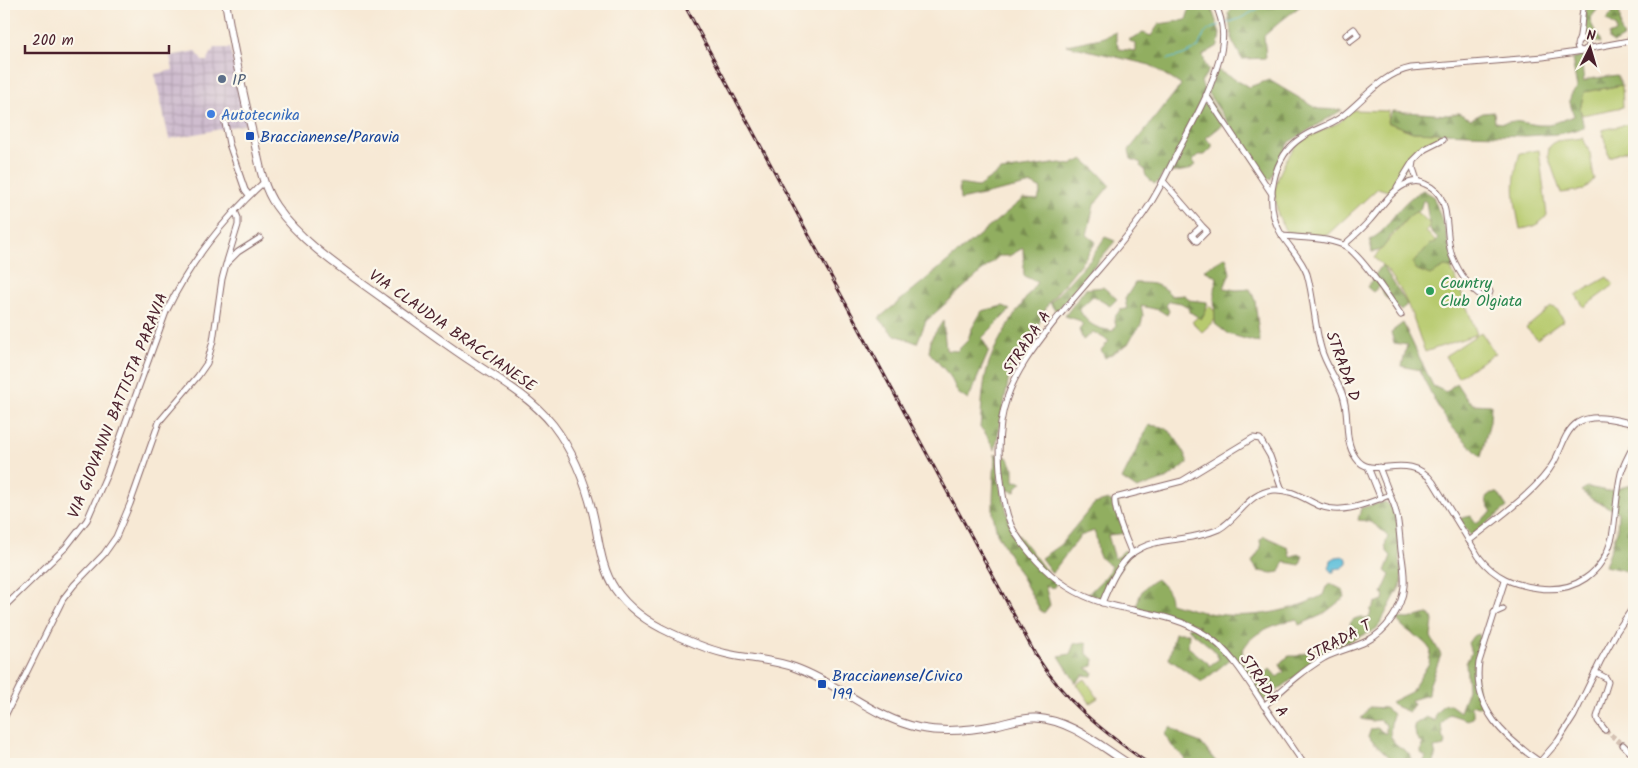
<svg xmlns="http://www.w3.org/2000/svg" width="1638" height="768" font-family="Kalam,sans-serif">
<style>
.industrial{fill:url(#industrial-grid)}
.grass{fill:#b7ca6e;stroke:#80744c}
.forest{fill:url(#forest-firs);stroke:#6e6646}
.water{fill:#5bbed9;stroke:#526e82}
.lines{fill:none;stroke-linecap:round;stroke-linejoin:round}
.stream{stroke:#5bbed9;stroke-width:1}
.minor-tunnel{stroke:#d4c1b3;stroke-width:5;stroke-dasharray:5 2.5;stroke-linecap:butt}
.minor-casing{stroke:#876666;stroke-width:7}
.major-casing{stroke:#876666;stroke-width:9}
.minor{stroke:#fff;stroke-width:5}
.major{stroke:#fff;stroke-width:7}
.rail-casing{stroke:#4a1f2b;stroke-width:3}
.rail{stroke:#fbf7ec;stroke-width:1;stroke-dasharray:4;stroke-linecap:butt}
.service-dot{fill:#5c6f8a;stroke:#fbf7ec;stroke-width:2}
.shop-dot{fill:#3f7fe0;stroke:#fbf7ec;stroke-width:2}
.transit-dot{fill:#1a4fb4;stroke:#fbf7ec;stroke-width:2}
.leisure-dot{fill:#2e9e5b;stroke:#fbf7ec;stroke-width:2}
.labels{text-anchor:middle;stroke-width:4.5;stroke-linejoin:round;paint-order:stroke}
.service-label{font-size:16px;fill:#4e5e75;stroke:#fbf7ec;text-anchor:start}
.shop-label{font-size:16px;fill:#366cbe;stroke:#fbf7ec;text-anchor:start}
.transit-label{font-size:16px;fill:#164399;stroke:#fbf7ec;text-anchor:start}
.leisure-label{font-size:16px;fill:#27864d;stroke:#fbf7ec;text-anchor:start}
.street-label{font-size:16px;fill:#4a1f2b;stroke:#fbf7ec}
</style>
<defs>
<pattern id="industrial-grid" width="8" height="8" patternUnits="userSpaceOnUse" patternTransform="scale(1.25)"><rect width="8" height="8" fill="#cfbdcf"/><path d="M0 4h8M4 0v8" fill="none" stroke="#b3a2b2"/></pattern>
<pattern id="forest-firs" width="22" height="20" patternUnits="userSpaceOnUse" patternTransform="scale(1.25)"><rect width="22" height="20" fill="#91ae61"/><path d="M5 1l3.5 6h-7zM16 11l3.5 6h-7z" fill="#788d50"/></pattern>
</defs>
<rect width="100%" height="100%" fill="#fbf7ec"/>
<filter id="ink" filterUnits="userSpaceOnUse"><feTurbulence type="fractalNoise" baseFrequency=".02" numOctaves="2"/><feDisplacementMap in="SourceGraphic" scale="10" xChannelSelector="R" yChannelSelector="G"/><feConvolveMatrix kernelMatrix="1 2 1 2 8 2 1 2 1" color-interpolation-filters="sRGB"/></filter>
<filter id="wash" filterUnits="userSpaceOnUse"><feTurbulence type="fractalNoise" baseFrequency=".0096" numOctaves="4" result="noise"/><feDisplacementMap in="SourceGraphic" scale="20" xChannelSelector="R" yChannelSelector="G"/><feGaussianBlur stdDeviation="1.12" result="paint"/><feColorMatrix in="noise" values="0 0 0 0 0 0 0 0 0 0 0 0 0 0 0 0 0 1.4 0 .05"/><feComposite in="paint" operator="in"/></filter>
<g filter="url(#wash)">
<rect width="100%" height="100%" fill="#f7e9d5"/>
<path class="industrial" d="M214 48H230L247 124 169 139 155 74 173 70 170 56 196 51 202 61H207Z"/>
<g class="grass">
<path d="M1622 85 1623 107 1582 115 1580 109 1584 92Z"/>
<path d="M1351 110 1389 111 1387 122 1413 132 1440 133 1442 136 1423 144 1411 157 1391 192 1378 188 1327 235 1286 232 1278 215 1274 192 1279 175 1286 160 1298 142 1340 122Z"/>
<path d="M1633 123 1634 148 1609 157 1602 130Z"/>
<path d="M1583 138 1590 153 1594 179 1584 190 1561 193 1548 156 1549 147 1556 141Z"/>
<path d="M1539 150 1547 215C1541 224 1531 228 1520 229 1514 199 1511 183 1520 153Z"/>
<path d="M1414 210 1431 224 1426 232C1447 246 1467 309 1477 334L1425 352C1413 319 1403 280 1374 258Z"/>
<path d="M1607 277 1614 285 1584 307 1576 295Z"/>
<path d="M1210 306 1219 316 1202 332 1192 322Z"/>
<path d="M1551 307 1556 308 1564 320 1537 339 1526 328Z"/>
<path d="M1481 332 1495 353 1458 377 1445 356Z"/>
<path d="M1085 679 1098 698 1090 703 1077 684Z"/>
</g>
<g class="forest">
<path d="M1191 4H1210L1220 33 1218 46 1203 55 1205 64 1209 70 1201 82 1206 95 1225 123 1206 138 1212 144V148L1205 155H1199L1193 161 1196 165 1188 170 1163 174 1158 182 1154 184 1146 176 1144 169 1140 166 1141 163 1131 159 1129 150 1181 85 1150 65 1066 45 1101 38 1116 32V40L1119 49 1136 51V44L1128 40 1143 33 1151 36 1159 24 1186 20Z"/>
<path d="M1236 4H1303L1281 21 1264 36 1266 58 1242 59 1232 40 1228 13Z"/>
<path d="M1587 4H1598L1600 6 1590 19C1592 29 1599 34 1601 43L1587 38 1585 17Z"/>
<path d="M1605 4H1619L1621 31 1624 37 1614 43 1609 40V35L1616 32V27L1607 20 1613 12 1604 5Z"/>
<path d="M1582 55 1586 59 1582 65 1584 82 1589 79 1617 75 1622 85 1584 92 1580 109 1584 128 1558 134 1525 136 1413 132 1387 122 1392 111 1448 115 1458 113 1471 119 1483 113 1494 112 1495 122 1503 123 1514 121 1538 125H1549L1574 116C1570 103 1566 98 1577 88L1572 59Z"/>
<path d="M1217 70 1249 87 1269 80 1318 109 1342 110 1289 142 1276 165 1271 179H1266L1207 92Z"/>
<path d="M1083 159 1097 171 1110 185 1094 205 1087 235 1096 242 1085 258 1048 304 1026 350 1010 372 995 450 984 431 980 428C982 408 982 386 988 366 996 339 1021 306 1037 282L1024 276 1023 248 1009 256H999L926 321 917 343 893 334 879 318 1023 199 1038 200 1041 189 1032 184 960 200 959 184 978 187 1001 171 1060 163 1071 165Z"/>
<path d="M1423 190 1433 196 1445 229 1455 269 1445 267 1430 275 1415 269 1413 263 1430 244 1436 242 1438 238 1430 230 1426 202 1423 200 1420 210C1409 214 1406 220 1398 228 1396 230 1393 232 1392 234 1386 242 1384 252 1372 252L1370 240C1374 237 1380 234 1383 230 1395 215 1405 199 1423 190Z"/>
<path d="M1105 237 1115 241 1056 312 1050 303 1091 258Z"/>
<path d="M1226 257 1230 273 1224 288 1236 290 1250 289 1255 300 1260 343 1228 334 1215 324 1214 292 1217 277 1204 270Z"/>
<path d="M1382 265 1407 304 1401 311 1384 296 1381 285 1373 292 1367 287Z"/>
<path d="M1135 283C1152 283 1160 283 1172 296L1185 295 1189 300 1207 302C1208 307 1204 315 1201 319L1190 312 1188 307 1181 303 1170 301 1166 305 1169 311 1167 315 1159 310 1141 306 1143 315 1141 326 1134 333 1128 344 1105 358 1101 350 1109 341 1093 332 1083 340 1079 330 1083 325 1078 320 1065 316 1085 289 1103 287 1117 299 1110 306 1093 296 1079 309C1088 325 1095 328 1113 331L1116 325 1114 318 1120 310 1127 309 1125 299Z"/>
<path d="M1003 306 1010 310 982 338 989 351 968 400 958 393 950 376 929 352 931 339 943 321 946 350 957 351 968 340 971 330 982 311Z"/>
<path d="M1403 323 1433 386 1446 392 1456 383 1466 398 1473 404 1491 405 1490 421 1481 457 1450 425 1436 403 1419 370 1402 366 1407 345 1394 343 1391 332Z"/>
<path d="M1149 425C1154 426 1161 426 1165 428 1175 434 1185 453 1188 463L1168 478 1137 489 1122 479Z"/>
<path d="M995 454 1007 457 1014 468V481L1022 482 1017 487 1015 492 1008 490 1003 474 998 476 1010 524 1056 584 1053 588 1045 585 1050 605 1044 613 1040 610 997 533 993 514V498Z"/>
<path d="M1631 485 1632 507 1634 506V562L1626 571 1605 566 1617 531 1618 512 1590 498 1581 491 1587 487 1608 491Z"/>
<path d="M1491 493H1498L1507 507 1471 536 1458 519 1471 516 1476 523 1492 512 1487 504 1486 497Z"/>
<path d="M1108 500 1118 504 1128 533 1108 535 1115 559 1125 550 1129 554 1102 599 1088 594 1107 575 1111 566C1091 554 1101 548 1094 531L1080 536 1052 573 1041 558 1060 545 1094 504Z"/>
<path d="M1385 502 1392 507 1397 521 1402 583 1377 629 1330 650 1264 701 1233 657 1202 682 1169 659 1175 633H1189L1188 647 1208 663 1209 666 1219 659 1213 649 1187 628 1200 626 1153 612 1136 609C1140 593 1141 588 1157 579 1165 587 1170 591 1170 603 1181 606 1192 610 1203 612 1242 620 1288 614 1323 595L1326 587 1331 584 1343 590 1345 597 1322 615 1299 625 1297 619C1276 624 1251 631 1242 652L1255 676 1260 678 1270 669 1277 677 1284 672 1280 665 1282 661 1289 656H1297L1320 648 1351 628 1350 623 1354 619 1360 617 1367 619 1370 616 1371 609 1374 607 1375 603 1383 600 1384 594 1382 593 1390 575 1385 571 1391 556C1384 549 1384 545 1388 537 1377 526 1374 521 1358 520L1361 508Z"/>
<path d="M1264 536 1288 547 1290 557 1298 554 1303 555 1300 565 1284 562 1280 572 1272 573 1258 571 1252 562 1261 548 1260 540Z"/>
<path d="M1427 614 1432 617 1433 621 1431 637 1441 655 1429 686 1428 695 1411 700 1413 705 1409 712 1395 706 1391 702 1411 692 1429 663 1431 651C1423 636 1404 633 1396 618L1409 619Z"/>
<path d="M1479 634 1481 640C1476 653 1475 678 1477 692 1477 697 1481 702 1482 707L1474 705 1470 707 1473 711V718L1467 720 1449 714 1441 725 1443 731 1442 737 1446 742 1445 746 1434 748 1436 757 1433 764H1397L1368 737 1371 729 1377 728 1386 734V725L1380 720 1371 721 1361 719 1369 707 1385 708 1393 714C1387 741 1390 740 1411 755V760L1416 764 1423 763 1426 757 1421 753 1422 744 1416 737 1414 725 1426 717 1435 721V715L1443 705 1449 704 1460 712 1468 689 1466 663 1471 653 1468 643 1473 636Z"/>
<path d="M1085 642 1087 644V654L1094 659 1093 666 1086 668 1093 672 1092 676 1083 675 1076 683 1059 656 1070 654 1074 644Z"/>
<path d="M1170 727 1185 737 1201 743 1217 763 1220 764H1184L1185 758 1172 746 1165 734Z"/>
</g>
<path class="water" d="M1343 556 1347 559V564L1342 568 1334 569V572H1331L1329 567 1330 566 1331 560 1336 557Z"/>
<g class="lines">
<g class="stream">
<path d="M1224 24 1239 19 1267 4"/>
<path d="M1168 59 1183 55 1198 48C1203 34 1205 30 1220 25"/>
</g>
</g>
</g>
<g filter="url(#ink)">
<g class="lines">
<path class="minor-tunnel" d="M1605 730 1623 745"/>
<g class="minor-casing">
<g id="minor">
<path d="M1215 4C1231 34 1219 64 1207 94 1198 114 1188 132 1178 151 1166 175 1155 199 1139 220 1112 257 1079 290 1050 327 1033 349 1016 371 1007 398 999 421 998 447 1000 471 1002 489 1004 508 1011 525 1017 538 1027 550 1037 561 1055 581 1077 595 1103 603 1138 613 1175 614 1206 635 1232 652 1248 681 1265 707 1278 726 1291 745 1304 764"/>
<path d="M1346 35 1354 29 1358 35 1350 41"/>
<circle cx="1583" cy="45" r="6"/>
<path d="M1579 40C1582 28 1581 16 1584 4"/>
<path d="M1586 49 1634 40"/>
<path d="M1583 51 1543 57 1411 68C1381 74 1364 100 1341 117 1329 126 1313 129 1301 138 1273 156 1264 201 1279 230 1287 246 1301 257 1307 274 1314 298 1314 324 1321 348 1325 364 1336 378 1342 393 1351 414 1342 439 1356 458 1372 482 1408 449 1433 482L1479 557C1494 577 1514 585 1538 588 1575 593 1603 574 1612 537 1616 516 1616 494 1621 473 1624 463 1629 454 1634 445"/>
<path d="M1206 95 1272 194"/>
<path d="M225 123 229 144 245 190 249 195"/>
<path d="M1414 162 1413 168 1417 180"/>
<path d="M1163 181 1202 226 1192 235 1197 241 1207 231 1202 226"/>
<path d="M1397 187 1413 161 1425 149 1443 140"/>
<path d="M1282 236C1302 238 1324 237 1343 245 1357 250 1391 300 1401 315"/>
<path d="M1344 245C1353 237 1362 229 1369 221 1380 209 1390 192 1404 185 1411 181 1418 180 1425 184 1454 195 1443 232 1452 256 1459 273 1468 287 1484 298L1488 297 1490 292 1488 287H1480L1473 290"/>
<path d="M227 261 238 225V218L235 211"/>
<path d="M1368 467 1381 499"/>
<path d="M1379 467 1390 495"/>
<path d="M1469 541C1495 520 1538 491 1554 462 1561 450 1565 431 1577 423 1594 413 1617 420 1634 424"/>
<path d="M1132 554C1127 541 1113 510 1115 498L1182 481 1253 438 1260 439 1270 456 1282 490"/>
<path d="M1505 580 1479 662C1472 709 1505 738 1540 762"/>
<path d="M1102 603C1110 583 1121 557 1141 548 1152 542 1166 541 1178 539 1192 537 1206 535 1219 529 1239 518 1248 492 1274 490 1292 489 1304 499 1320 506 1344 515 1367 503 1390 495 1399 514 1399 531 1401 551 1403 563 1405 574 1404 586 1402 608 1387 631 1367 641 1353 648 1338 651 1324 658 1302 671 1283 689 1264 706"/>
<path d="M4 607 66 547 87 520 107 474 166 312C189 264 224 218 264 182"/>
<path d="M1494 613 1503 609"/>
<path d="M1595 672 1606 678 1608 682 1597 717 1598 721 1605 730"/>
<path d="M4 718 63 599 74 585 104 554 116 537 130 504 159 422 198 376 207 363 213 341 222 279 226 264 238 252 260 238"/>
<path d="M1623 745 1634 756"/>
<path d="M1538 764 1558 741 1574 716 1601 660 1617 631 1634 606"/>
</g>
</g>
<g class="major-casing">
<path id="major" d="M226 4C233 49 243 94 254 139 259 162 262 186 276 206 302 244 348 273 385 300 412 319 438 339 465 357 496 378 529 395 553 425 573 451 585 481 593 514 599 539 600 566 615 589 628 608 649 623 671 633 690 642 711 651 732 655 753 659 776 660 796 668 840 684 873 718 920 728 946 733 972 730 997 725 1010 722 1023 717 1036 718 1071 720 1100 746 1129 764"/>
</g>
<use href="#minor" class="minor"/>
<use href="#major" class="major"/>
<g class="rail-casing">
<path id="rail" d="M684 4 1035 654C1066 703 1102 731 1149 764"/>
</g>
<use href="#rail" class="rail"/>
</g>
</g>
<circle class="service-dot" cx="222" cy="79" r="5"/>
<circle class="shop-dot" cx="211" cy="114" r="5"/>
<g class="transit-dot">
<rect x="245" y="131" width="10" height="10" rx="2.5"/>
<rect x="817" y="679" width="10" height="10" rx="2.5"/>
</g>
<circle class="leisure-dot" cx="1430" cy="291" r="5"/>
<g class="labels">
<g class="service-label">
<text x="232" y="85">IP</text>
</g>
<g class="shop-label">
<text x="221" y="120">Autotecnika</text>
</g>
<g class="transit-label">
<text x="260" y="142">Braccianense/Paravia</text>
<text x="832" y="681">Braccianense/Civico<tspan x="832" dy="18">199</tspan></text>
</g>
<g class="leisure-label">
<text x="1440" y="288">Country<tspan x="1440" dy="18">Club Olgiata</tspan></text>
</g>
<g class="street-label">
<text transform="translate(453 330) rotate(35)" y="6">VIA CLAUDIA BRACCIANESE</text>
<text transform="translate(1026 342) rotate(-56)" y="6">STRADA A</text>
<text transform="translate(1344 366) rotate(70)" y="6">STRADA D</text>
<text transform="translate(117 405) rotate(-68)" y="6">VIA GIOVANNI BATTISTA PARAVIA</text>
<text transform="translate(1338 640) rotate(-28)" y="6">STRADA T</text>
<text transform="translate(1265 685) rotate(56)" y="6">STRADA A</text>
</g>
</g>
<rect width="1638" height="768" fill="none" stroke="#fbf7ec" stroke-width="20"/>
<g transform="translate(1590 48) rotate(5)" stroke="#fbf7ec" stroke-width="4" paint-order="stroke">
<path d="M0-4L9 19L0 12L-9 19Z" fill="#4a1f2b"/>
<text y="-8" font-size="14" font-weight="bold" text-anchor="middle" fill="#4a1f2b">N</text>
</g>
<path d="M25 45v8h144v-8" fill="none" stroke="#4a1f2b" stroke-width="2.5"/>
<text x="32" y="45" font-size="15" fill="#4a1f2b" stroke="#fbf7ec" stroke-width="4" paint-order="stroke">200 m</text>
</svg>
